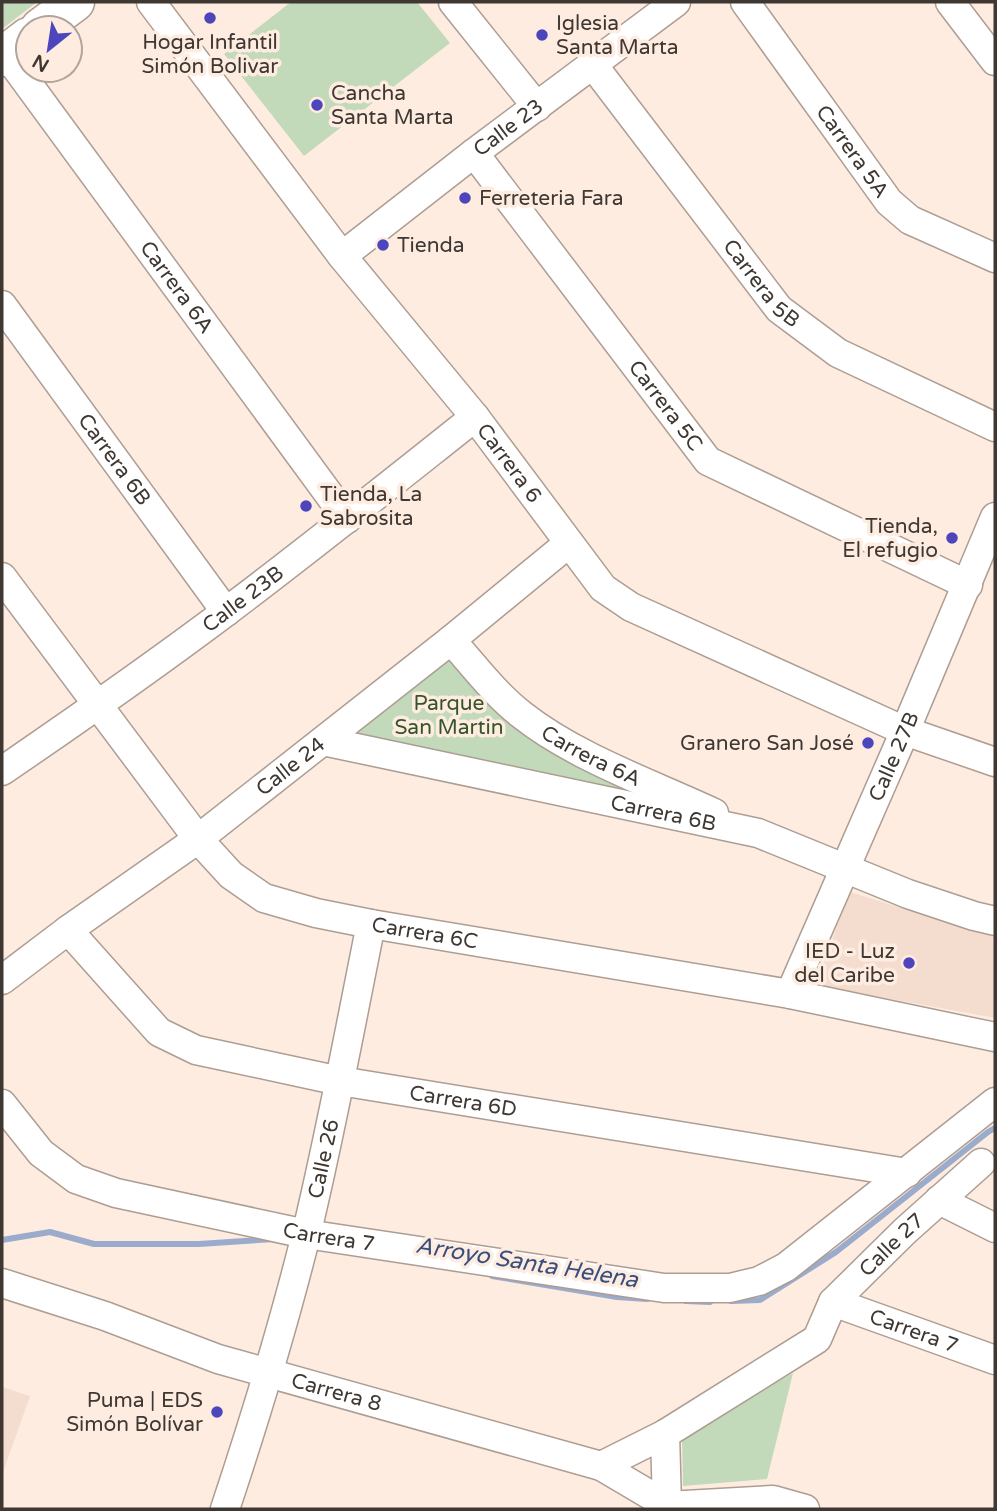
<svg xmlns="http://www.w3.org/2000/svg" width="997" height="1511" font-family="'Varela Round',sans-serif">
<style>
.built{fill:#f4dcce}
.green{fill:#c2d9ba}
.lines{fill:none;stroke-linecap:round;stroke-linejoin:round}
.stream{stroke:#9babcc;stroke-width:6}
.minor-casing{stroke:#ad9d92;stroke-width:31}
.highway-casing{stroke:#ad9d92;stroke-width:41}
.minor{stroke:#fff;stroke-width:28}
.highway{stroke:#fff;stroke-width:38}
.poi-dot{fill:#4c45bb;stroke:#feece1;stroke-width:2.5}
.labels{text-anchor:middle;stroke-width:7;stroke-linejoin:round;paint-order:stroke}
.poi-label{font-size:21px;fill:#3e3732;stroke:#feece1;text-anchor:start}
.street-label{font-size:21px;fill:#3e3732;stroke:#feece1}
.park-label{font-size:21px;fill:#355528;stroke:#feece1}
.water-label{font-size:23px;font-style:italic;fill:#384f7c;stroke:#feece1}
</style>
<rect width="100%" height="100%" fill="#feece1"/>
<g class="built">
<path d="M850 892 995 937V1018L815 985Z"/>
<path d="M2 1387 30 1396 2 1475Z"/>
</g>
<g class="green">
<path d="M2 2H37L2 29Z"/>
<path d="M291 2H417L450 43 304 156 224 54Z"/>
<path d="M451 654 672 801 345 739Z"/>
<path d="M793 1373 767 1479 683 1486 682 1436Z"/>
</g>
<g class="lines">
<g class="stream">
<path d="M2 1240 50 1232 94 1244H199L274 1239"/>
<path d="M492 1276 617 1297 647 1299"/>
<path d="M686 1301 710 1302"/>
<path d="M731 1301 760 1300 836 1252 988 1132 995 1128"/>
</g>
<g class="minor-casing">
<g id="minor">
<path id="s1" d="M151 2 342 256 475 417 603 588 631 607 905 731 995 762"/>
<path d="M453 2 537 107"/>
<path id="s2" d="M745 2 889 202 910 220 995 258"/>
<path d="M950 2 995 61"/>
<path id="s3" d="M6 54 347 519"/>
<path id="s4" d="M593 65 779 309 838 353 995 427"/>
<path id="s5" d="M474 153 708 461 968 585"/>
<path id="s6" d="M342 256 474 153 676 2"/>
<path id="s7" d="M2 305 226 612"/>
<path id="s8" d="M2 577 198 839 231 875 264 898 316 913 371 924 790 994 995 1037"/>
<path id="s9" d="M451 640C474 666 495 694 522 715 575 757 652 784 714 813"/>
<path id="s10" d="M323 741 758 833 908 894 974 916 995 921"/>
<path id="s11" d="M2 771C78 719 154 666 227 611 311 548 393 482 475 417"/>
<path id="s12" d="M68 930 159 1032 196 1050 340 1081 907 1173"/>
<path id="s13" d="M2 980 68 930 198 839 451 640 569 543"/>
<path id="s14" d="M790 994 905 731 995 517"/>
<path id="s15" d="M2 1104 41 1153 76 1179 116 1193 306 1234 664 1288H730L759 1281 786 1267 995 1102"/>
<path d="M939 1200 995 1228"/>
<path id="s16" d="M2 1283 105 1316 218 1359 601 1466 674 1509"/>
<path id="s17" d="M833 1302 995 1360"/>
<path d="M665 1434 667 1506"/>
<path id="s18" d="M601 1466 665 1434 817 1339 833 1302 905 1231 981 1163"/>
<path d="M667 1506 773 1500 805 1509"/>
<path id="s19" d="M225 1509C255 1419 283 1327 306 1235 331 1132 350 1028 371 924"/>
</g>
</g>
<g class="highway-casing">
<g id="highway">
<path d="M40 28 75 2"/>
<path d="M2 57 28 37"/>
</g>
</g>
<use href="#minor" class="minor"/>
<use href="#highway" class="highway"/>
</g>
<g class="poi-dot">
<circle cx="210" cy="18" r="7"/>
<circle cx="542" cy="35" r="7"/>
<circle cx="317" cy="105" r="7"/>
<circle cx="465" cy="198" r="7"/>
<circle cx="383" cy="245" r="7"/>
<circle cx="306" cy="506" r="7"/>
<circle cx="952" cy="538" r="7"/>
<circle cx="868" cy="743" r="7"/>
<circle cx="909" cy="963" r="7"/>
<circle cx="217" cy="1412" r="7"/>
</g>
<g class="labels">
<g class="poi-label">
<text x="556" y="30">Iglesia<tspan x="556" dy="24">Santa Marta</tspan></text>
<text x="210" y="49" text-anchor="middle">Hogar Infantil<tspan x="210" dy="24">Simón Bolivar</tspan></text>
<text x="331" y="100">Cancha<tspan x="331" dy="24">Santa Marta</tspan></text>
<text x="479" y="205">Ferreteria Fara</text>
<text x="397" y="252">Tienda</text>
<text x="320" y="501">Tienda, La<tspan x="320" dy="24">Sabrosita</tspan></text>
<text x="938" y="533" text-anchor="end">Tienda,<tspan x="938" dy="24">El refugio</tspan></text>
<text x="854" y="750" text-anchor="end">Granero San José</text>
<text x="895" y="958" text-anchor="end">IED - Luz<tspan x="895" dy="24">del Caribe</tspan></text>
<text x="203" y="1407" text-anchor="end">Puma | EDS<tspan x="203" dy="24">Simón Bolívar</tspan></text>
</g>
<g class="street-label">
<text dy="7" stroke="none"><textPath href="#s6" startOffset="210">Calle 23</textPath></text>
<text dy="7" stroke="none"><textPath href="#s2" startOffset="184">Carrera 5A</textPath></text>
<text dy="7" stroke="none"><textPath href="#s4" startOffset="276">Carrera 5B</textPath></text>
<text dy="7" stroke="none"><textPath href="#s3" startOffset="289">Carrera 6A</textPath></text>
<text dy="7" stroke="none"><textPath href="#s5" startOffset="317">Carrera 5C</textPath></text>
<text dy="7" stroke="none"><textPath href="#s7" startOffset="191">Carrera 6B</textPath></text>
<text dy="7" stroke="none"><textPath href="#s1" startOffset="584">Carrera 6</textPath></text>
<text dy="7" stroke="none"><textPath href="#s11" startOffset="296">Calle 23B</textPath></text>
<text dy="7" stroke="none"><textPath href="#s9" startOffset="184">Carrera 6A</textPath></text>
<text dy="7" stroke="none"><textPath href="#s14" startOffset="259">Calle 27B</textPath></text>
<text dy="7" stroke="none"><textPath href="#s13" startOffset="359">Calle 24</textPath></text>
<text dy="7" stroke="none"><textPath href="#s10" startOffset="348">Carrera 6B</textPath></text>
<text dy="7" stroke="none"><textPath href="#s8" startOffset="581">Carrera 6C</textPath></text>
<text dy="7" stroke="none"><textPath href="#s12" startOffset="450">Carrera 6D</textPath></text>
<text dy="7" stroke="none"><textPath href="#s19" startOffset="364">Calle 26</textPath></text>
<text dy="7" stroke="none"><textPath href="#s15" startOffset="366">Carrera 7</textPath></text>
<text dy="7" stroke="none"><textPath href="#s18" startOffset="373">Calle 27</textPath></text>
<text dy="7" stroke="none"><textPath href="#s17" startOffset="86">Carrera 7</textPath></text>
<text dy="7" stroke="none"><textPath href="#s16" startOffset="352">Carrera 8</textPath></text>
</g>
<g class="park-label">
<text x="449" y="710">Parque<tspan x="449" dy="24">San Martin</tspan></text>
</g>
<g class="water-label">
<text transform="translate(527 1262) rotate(9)" y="8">Arroyo Santa Helena</text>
</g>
</g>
<rect width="997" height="1511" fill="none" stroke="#3e3732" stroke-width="7"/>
<g transform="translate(49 49) rotate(210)"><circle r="33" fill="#feece1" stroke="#b1a49b" stroke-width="2"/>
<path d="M0-5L12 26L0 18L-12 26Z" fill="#4c45bb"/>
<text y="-10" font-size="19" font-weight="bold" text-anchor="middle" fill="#3e3732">N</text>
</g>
</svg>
